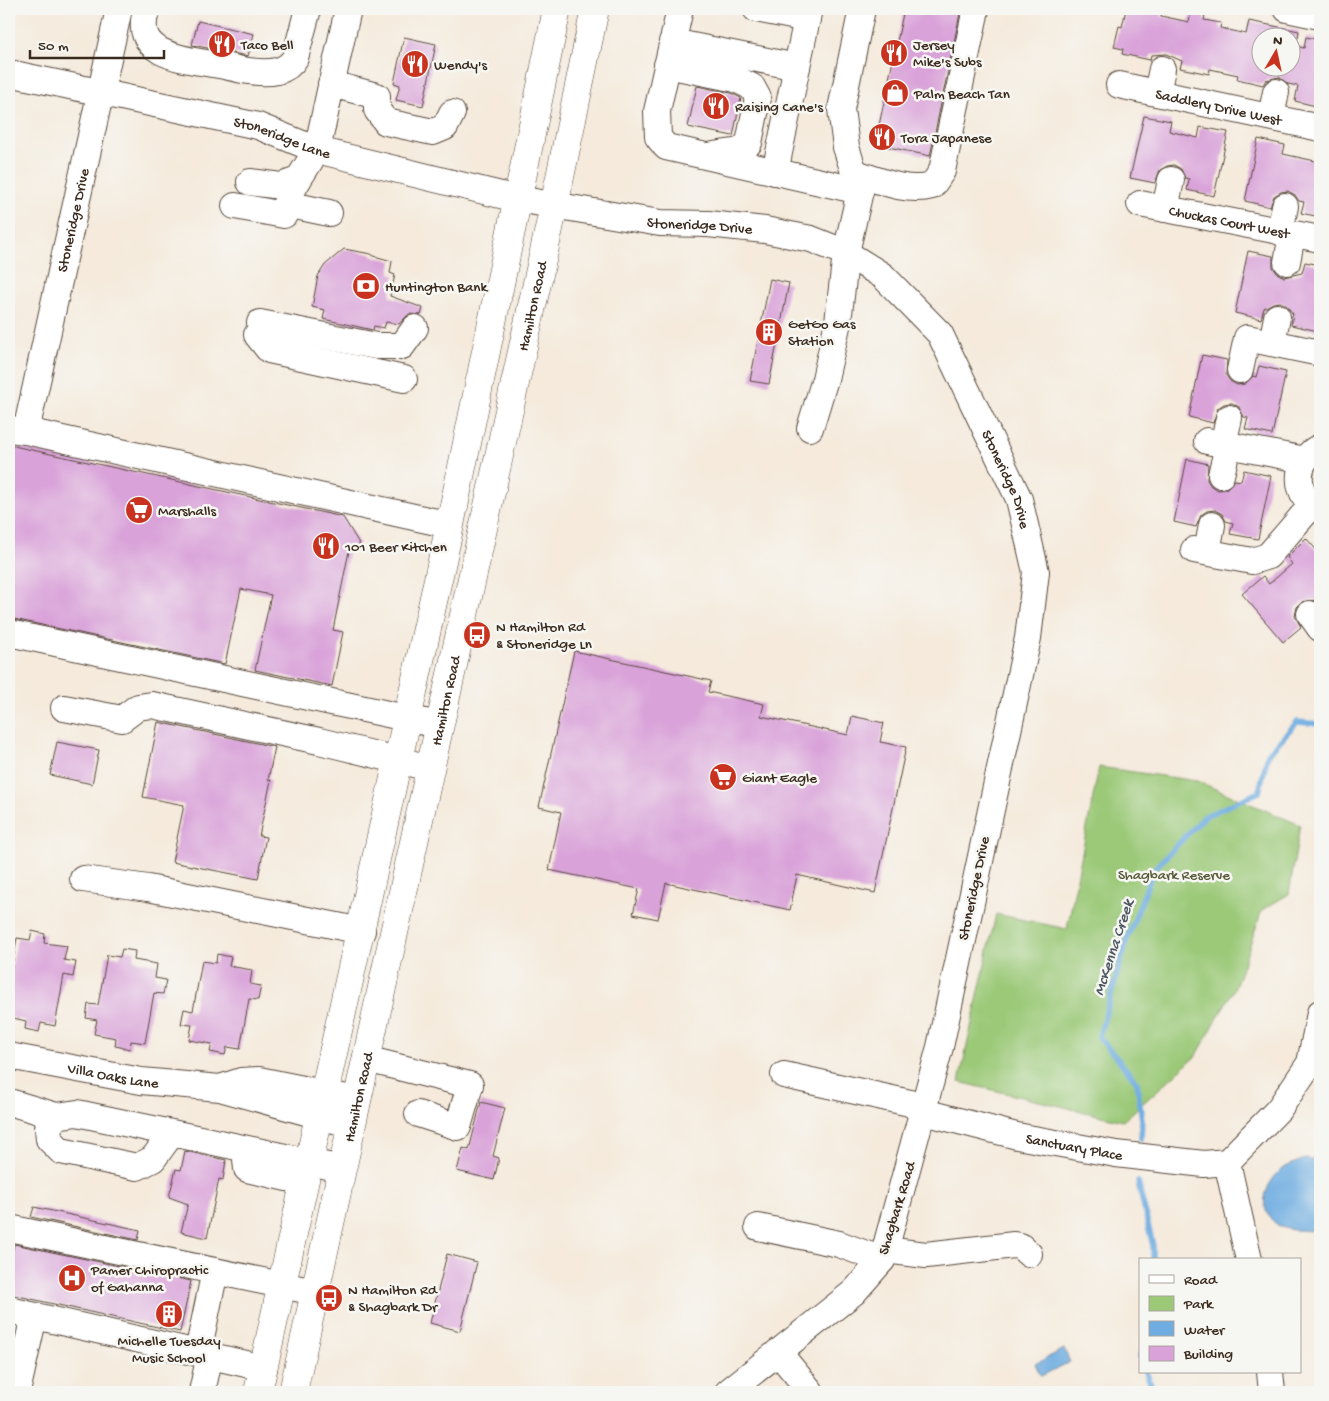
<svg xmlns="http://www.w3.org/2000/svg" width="1329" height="1401" font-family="'Gochi Hand',sans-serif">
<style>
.green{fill:#9bc978;stroke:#6b7a4b}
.water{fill:#6fade1;stroke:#556c80}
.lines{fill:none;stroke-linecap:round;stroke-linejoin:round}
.stream{stroke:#6fade1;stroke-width:5.5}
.building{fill:#d9a2d9}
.minor-casing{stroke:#57473a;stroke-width:28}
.major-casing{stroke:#57473a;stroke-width:29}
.minor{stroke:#fff;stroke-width:26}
.major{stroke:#fff;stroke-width:28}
.labels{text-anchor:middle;stroke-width:5;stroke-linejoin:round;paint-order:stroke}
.poi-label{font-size:15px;fill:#3b2a1e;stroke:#f6f6f2;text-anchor:start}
.street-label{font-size:15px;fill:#3b2a1e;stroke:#f6f6f2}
.park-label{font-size:15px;fill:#585a39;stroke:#f6f6f2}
.water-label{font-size:16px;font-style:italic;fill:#4d5862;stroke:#f6f6f2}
</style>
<rect width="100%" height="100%" fill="#f6f6f2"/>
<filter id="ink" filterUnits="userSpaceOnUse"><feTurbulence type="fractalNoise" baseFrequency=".02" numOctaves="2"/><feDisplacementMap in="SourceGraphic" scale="10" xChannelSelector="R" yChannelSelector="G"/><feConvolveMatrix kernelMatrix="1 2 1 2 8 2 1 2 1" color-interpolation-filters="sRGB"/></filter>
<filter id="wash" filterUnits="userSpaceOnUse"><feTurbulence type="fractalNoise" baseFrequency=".0096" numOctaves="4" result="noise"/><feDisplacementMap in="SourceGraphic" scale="20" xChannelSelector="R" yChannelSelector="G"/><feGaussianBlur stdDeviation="1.12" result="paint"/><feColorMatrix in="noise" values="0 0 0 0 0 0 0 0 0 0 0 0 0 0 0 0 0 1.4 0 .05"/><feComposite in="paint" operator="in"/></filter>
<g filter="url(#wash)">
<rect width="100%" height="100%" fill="#f5eadc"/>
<path class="green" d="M1099 767 1197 781 1300 825 1289 894 1262 910 1236 985 1197 1055 1123 1121 959 1082 996 914 1067 929Z"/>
<g class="water">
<path d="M1305 1159 1320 1161V1232C1306 1229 1291 1233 1278 1225 1255 1210 1265 1182 1283 1169 1289 1164 1298 1162 1305 1159Z"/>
<path d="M1064 1349 1070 1362 1041 1376 1035 1364Z"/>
</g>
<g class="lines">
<g class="stream">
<path d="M1141 1138 1142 1120 1137 1082 1099 1037 1127 939 1154 869 1205 816 1259 792 1268 754 1297 722 1320 724"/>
<path d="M1138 1182 1153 1246V1260"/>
<path d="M1140 1355V1357"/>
<path d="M1146 1372 1154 1392"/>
</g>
</g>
<g id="blocks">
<g class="building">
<path d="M904 9H961L930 156 875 144Z"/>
<path d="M1126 9H1162L1161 16 1189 22 1191 12 1205 15 1204 20 1221 23 1220 28 1246 34 1249 21 1299 31 1298 38H1262V68H1292V45L1304 48 1306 37 1320 40V107L1295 101 1298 86 1288 84 1279 77 1266 80 1263 85 1237 79 1238 75 1210 69 1209 74 1180 68 1182 61 1166 54 1151 55 1150 60 1122 54 1123 49 1114 47 1119 26 1122 27Z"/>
<path d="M198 21 254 34 248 56 192 45Z"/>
<path d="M404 37 436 44 423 106 396 100 400 85 394 83Z"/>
<path d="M697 86 731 93 741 98 733 136 688 127Z"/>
<path d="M1144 116 1171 121 1169 131 1198 138 1200 127 1228 132 1214 196 1187 190 1189 179 1185 178 1181 169 1174 165 1167 166 1160 170 1155 183 1130 178Z"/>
<path d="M1258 139 1285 145 1283 154 1320 162V217L1301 213 1304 202 1299 201 1295 195 1288 191 1281 192 1274 196 1270 207 1245 201Z"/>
<path d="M344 249 371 254 374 256 392 261 390 273 395 275 390 296 423 308 421 315 409 314 399 324 386 322 384 328 374 326 373 330 323 319 325 310 312 307 318 276 325 265Z"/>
<path d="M1248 251 1273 256V267L1277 273 1284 277 1302 273 1305 262 1320 265V321L1318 331 1291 325 1293 314 1286 305 1280 302 1273 303 1264 308 1261 319 1235 313Z"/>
<path d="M770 279 789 283 769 384 750 381Z"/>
<path d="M1202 355 1227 360 1226 375 1230 381 1237 385 1245 384 1253 376 1256 377 1259 366 1286 372 1272 435 1245 429 1248 418 1244 417 1239 407 1232 403 1224 404 1218 408 1213 423 1189 417Z"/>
<path d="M9 445 343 517 360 545 349 551 333 630 343 632 332 686 255 670 271 595 241 589 225 664 9 618Z"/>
<path d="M1187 459 1208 464 1207 480 1211 486 1218 490 1226 489 1235 480 1241 481 1244 470 1271 476 1258 539 1230 534 1233 523 1226 521 1222 514 1215 510 1207 511 1201 515 1196 527 1174 522Z"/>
<path d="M1306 538 1320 554V596L1316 600 1302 602 1297 607 1295 616 1301 627 1283 642 1242 594 1263 576 1269 584 1292 564 1287 557Z"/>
<path d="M574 651 711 681 708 692 764 704 761 716 848 735 852 716 884 723 880 742 906 747 875 893 797 875 790 910 666 883 658 919 633 914 639 889 549 870 561 812 539 807Z"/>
<path d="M158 722 275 747 268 780H271L259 836 266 837 258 879 172 862 184 805 143 797Z"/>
<path d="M57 742 99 750 92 784 50 775Z"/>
<path d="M32 931 45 934 44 943 67 946 64 960 76 962 73 977 64 975 55 1026 41 1023 39 1032 25 1029 26 1021 9 1017V982L17 938 30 940Z"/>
<path d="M122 949 135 951 134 960 157 964 155 978 166 980 163 994 154 993 145 1043 131 1041 130 1049 115 1046 116 1038 94 1034 97 1020 86 1018 88 1004 98 1005 107 955 120 957Z"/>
<path d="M217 954 231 957 229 966 252 970 250 984 261 986 258 1000 249 999 240 1049 227 1047 225 1055 210 1052 212 1044 189 1040 192 1025 181 1024 184 1009 193 1011 202 961 216 963Z"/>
<path d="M481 1102 505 1108 493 1156 499 1158 494 1180 457 1171 463 1148 469 1150Z"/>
<path d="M185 1151 226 1160 223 1180 219 1179 207 1238 181 1232 188 1204 169 1197 176 1169 181 1170Z"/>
<path d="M34 1207 140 1230 138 1240 31 1217Z"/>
<path d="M14 1244 191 1281 180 1332 9 1294V1269Z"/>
<path d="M447 1254 477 1262 460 1331 430 1323Z"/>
</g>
</g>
</g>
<g filter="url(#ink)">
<use href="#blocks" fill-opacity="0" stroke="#57473a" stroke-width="1"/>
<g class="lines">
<g class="minor-casing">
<g id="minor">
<path d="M147 9C129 57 189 60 220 65 238 69 260 75 277 71 285 69 291 65 295 58L308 9"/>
<path d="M680 9 657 111 658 137 666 147 860 191"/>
<path d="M756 9 807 19"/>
<path d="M1287 9 1320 16"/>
<path d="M672 42 797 67"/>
<path d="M667 65 736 79 752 87 758 98 749 143 740 151 713 155"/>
<path id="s1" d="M9 73 258 126 317 150 517 199 660 223 708 224 765 230 811 239 846 253 883 276 940 334 1019 499 1036 572 1028 638 940 1047 885 1250 882 1260 854 1292 728 1392"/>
<path d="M331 84 377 96V110L386 122 433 132 445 127 452 113"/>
<path id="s2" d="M1119 85 1320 128"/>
<path d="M1157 93 1162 69"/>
<path d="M1271 117 1276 92"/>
<path d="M775 172 809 9"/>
<path d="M856 173C880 181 908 193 932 186L942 171 976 9"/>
<path d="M250 182 281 186 298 180 317 150 348 9"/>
<path d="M286 204 329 213"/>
<path id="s3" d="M1140 204 1320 239"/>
<path d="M235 206 284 215 287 200 298 180"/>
<path d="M1165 209 1171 180"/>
<path d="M1280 232 1285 206"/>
<path d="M1287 262 1292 235"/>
<path d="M260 323 376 346H402L415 328"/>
<path d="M257 335 269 350 404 379"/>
<path d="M1272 343 1277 317"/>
<path d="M1240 370 1247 338 1320 353"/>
<path d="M810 428 825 379 838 322 846 253 860 191 846 147 841 109 862 9"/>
<path d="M9 429 26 431 450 525"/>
<path id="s4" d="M26 431 119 9"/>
<path d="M1207 441 1305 460"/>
<path d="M1223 445 1229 418"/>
<path d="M1320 447C1292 460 1294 498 1320 510"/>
<path d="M1221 475 1228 446"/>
<path d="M1194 550 1252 561 1268 556 1312 505"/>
<path d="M1207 552 1212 525"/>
<path d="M1310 614 1320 628"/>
<path d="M9 633 439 725"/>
<path d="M64 708 122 719 138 707 152 705 319 741 430 768"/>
<path d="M83 879 148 888 362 931"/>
<path id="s5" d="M9 1056 141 1081 220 1088 352 1125"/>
<path d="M366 1059 470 1085 458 1127 418 1114"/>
<path id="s6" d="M784 1075 910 1103 924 1112 1017 1136 1116 1154 1204 1164 1227 1162 1279 1109 1310 1063 1320 1013"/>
<path d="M223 1087 241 1081 259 1080 357 1100"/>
<path d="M9 1102 56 1116"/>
<path d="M172 1133 153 1159 137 1167 61 1151 49 1139 48 1128 56 1116 77 1113 342 1169"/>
<path d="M245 1149 247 1169 287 1178"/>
<path d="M1227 1162 1249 1260"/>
<path d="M758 1227 839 1244 882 1260"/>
<path d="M9 1228 315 1292"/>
<path d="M885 1250 926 1255 1014 1245 1020 1246 1029 1254"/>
<path d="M9 1310 264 1368"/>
<path d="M198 1352 215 1271"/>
<path d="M778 1352 811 1392"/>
<path d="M1270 1372 1272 1392"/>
<path d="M17 1392 34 1316"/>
<path d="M202 1392 210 1355"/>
</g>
</g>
<g class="major-casing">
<g id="major">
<path d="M258 1392 450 525 557 9"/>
<path id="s7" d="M293 1392 554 206 595 9"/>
</g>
</g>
<use href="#minor" class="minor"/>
<use href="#major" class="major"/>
</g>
</g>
<defs>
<g id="restaurant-disc" transform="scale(1.4375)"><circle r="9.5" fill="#c8321e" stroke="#f6f6f2"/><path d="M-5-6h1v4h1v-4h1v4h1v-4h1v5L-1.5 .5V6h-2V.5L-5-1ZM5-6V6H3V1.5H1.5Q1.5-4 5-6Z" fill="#fff"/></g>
<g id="shop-disc" transform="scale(1.4375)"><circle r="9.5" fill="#c8321e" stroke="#f6f6f2"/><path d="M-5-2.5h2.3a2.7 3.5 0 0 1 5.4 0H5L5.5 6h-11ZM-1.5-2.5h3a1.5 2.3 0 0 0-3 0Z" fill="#fff"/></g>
<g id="bank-disc" transform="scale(1.4375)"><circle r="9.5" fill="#c8321e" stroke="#f6f6f2"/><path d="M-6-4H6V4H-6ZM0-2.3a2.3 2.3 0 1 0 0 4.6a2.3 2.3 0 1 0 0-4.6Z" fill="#fff"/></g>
<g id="building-disc" transform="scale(1.4375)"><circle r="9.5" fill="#c8321e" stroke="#f6f6f2"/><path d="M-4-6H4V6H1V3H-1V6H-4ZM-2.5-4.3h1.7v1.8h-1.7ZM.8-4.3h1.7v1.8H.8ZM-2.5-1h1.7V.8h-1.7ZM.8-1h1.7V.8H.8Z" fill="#fff"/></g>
<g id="supermarket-disc" transform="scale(1.4375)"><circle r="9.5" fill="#c8321e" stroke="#f6f6f2"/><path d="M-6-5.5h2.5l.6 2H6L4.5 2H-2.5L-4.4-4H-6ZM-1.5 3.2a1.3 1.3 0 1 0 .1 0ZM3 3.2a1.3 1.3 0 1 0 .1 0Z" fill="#fff"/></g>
<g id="bus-disc" transform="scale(1.4375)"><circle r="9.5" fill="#c8321e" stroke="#f6f6f2"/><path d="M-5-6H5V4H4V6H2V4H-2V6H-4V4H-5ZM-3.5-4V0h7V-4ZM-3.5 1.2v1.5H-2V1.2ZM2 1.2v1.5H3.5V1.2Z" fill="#fff"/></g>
<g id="hospital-disc" transform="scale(1.4375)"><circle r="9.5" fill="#c8321e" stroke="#f6f6f2"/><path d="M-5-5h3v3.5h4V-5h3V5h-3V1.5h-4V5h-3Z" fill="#fff"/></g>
</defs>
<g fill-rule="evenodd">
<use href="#restaurant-disc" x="222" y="44"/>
<use href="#restaurant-disc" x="894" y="53"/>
<use href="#restaurant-disc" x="415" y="64"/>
<use href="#shop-disc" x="895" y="93"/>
<use href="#restaurant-disc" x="716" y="106"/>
<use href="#restaurant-disc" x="882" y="137"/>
<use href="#bank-disc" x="366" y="286"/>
<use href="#building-disc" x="769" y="332"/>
<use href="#supermarket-disc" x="139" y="510"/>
<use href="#restaurant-disc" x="326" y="546"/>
<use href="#bus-disc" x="477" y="635"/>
<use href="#supermarket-disc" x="723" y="777"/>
<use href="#hospital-disc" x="72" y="1278"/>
<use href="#bus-disc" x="329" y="1298"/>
<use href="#building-disc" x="169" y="1314"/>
</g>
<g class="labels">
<g class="poi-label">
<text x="241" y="49">Taco Bell</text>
<text x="913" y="49">Jersey<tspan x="913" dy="17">Mike's Subs</tspan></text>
<text x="434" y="69">Wendy's</text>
<text x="914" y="98">Palm Beach Tan</text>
<text x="735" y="111">Raising Cane's</text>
<text x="901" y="142">Tora Japanese</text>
<text x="385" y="291">Huntington Bank</text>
<text x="788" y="328">GetGo Gas<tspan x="788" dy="17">Station</tspan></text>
<text x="158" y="515">Marshalls</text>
<text x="345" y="551">101 Beer Kitchen</text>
<text x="496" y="631">N Hamilton Rd<tspan x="496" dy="17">&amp; Stoneridge Ln</tspan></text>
<text x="742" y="782">Giant Eagle</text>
<text x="91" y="1274">Pamer Chiropractic<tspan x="91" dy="17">of Gahanna</tspan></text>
<text x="348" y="1294">N Hamilton Rd<tspan x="348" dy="17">&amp; Shagbark Dr</tspan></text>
<text x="169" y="1345" text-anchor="middle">Michelle Tuesday<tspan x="169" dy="17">Music School</tspan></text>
</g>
<g class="street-label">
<text dy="5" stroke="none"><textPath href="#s2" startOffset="102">Saddlery Drive West</textPath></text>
<text dy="5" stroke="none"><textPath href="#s1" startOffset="281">Stoneridge Lane</textPath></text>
<text dy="5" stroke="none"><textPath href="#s4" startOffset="216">Stoneridge Drive</textPath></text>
<text dy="5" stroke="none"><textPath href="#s3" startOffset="91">Chuckas Court West</textPath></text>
<text dy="5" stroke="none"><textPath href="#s1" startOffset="709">Stoneridge Drive</textPath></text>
<text dy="5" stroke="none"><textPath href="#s7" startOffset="1112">Hamilton Road</textPath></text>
<text dy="5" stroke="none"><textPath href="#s1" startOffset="1144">Stoneridge Drive</textPath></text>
<text dy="5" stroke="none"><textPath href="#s7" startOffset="708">Hamilton Road</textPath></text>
<text transform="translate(973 888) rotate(-78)" y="5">Stoneridge Drive</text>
<text dy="5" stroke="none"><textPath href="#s5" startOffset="106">Villa Oaks Lane</textPath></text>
<text dy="5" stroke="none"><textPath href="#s7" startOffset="302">Hamilton Road</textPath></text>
<text dy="5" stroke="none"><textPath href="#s6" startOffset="300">Sanctuary Place</textPath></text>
<text transform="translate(896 1208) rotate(-73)" y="5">Shagbark Road</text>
</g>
<g class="park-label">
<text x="1174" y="879">Shagbark Reserve</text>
</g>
<g class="water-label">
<text transform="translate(1112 947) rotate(-72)" y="6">McKenna Creek</text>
</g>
</g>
<rect width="1329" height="1401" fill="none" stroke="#f6f6f2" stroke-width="30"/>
<rect x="1139" y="1258" width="162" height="115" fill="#f6f6f2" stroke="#aba49d"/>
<rect x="1149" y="1275" width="25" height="8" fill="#ffffff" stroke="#aba49d"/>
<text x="1184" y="1284" font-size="15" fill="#3b2a1e">Road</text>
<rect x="1149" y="1296" width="25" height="15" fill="#9bc978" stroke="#aba49d"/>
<text x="1184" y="1308" font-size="15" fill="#3b2a1e">Park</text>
<rect x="1149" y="1321" width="25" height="15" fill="#6fade1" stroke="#aba49d"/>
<text x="1184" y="1334" font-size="15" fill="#3b2a1e">Water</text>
<rect x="1149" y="1346" width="25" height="15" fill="#d9a2d9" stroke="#aba49d"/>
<text x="1184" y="1358" font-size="15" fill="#3b2a1e">Building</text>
<g transform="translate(1276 52) rotate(9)"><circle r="24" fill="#f6f6f2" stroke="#aba49d"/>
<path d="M0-4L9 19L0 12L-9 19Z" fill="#c8321e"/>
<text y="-8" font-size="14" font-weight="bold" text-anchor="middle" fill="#3b2a1e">N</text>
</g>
<path d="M30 50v8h134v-8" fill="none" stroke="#3b2a1e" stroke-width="2.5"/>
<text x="38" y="50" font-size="15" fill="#3b2a1e" stroke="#f6f6f2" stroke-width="4" paint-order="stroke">50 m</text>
</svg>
